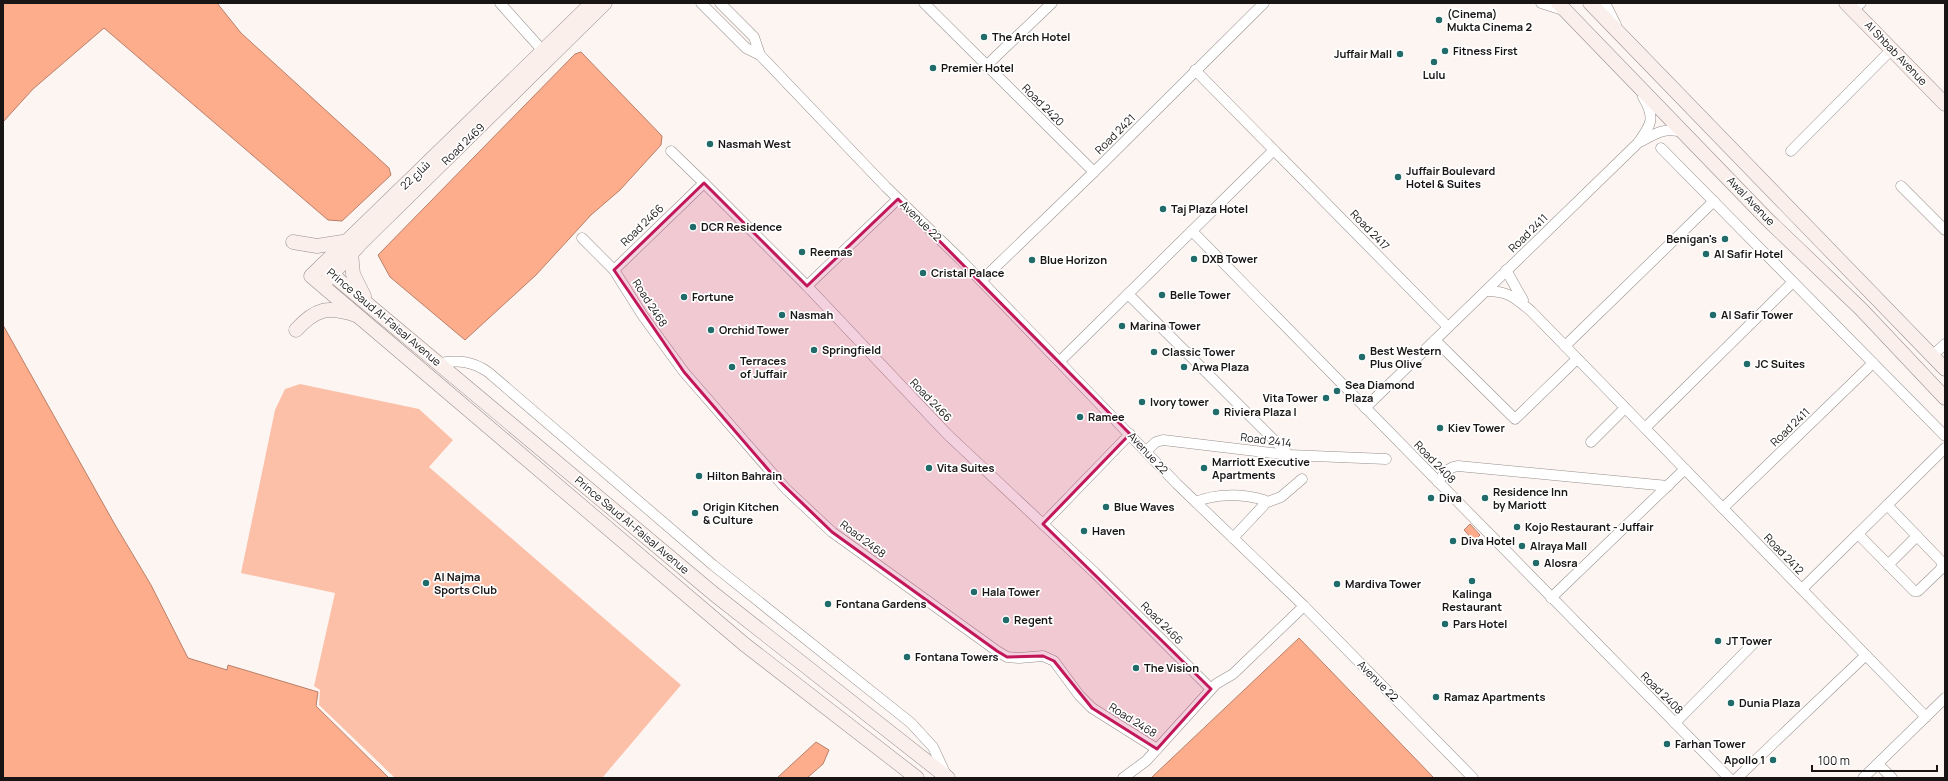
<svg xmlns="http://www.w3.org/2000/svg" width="1948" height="781" font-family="Manrope,Cairo,sans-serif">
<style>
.green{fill:#fcc0a8}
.water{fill:#fead8c;stroke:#b97f68}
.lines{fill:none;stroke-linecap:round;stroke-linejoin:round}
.street-casing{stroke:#968f8c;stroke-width:11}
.secondary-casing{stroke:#968f8c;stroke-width:15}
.street{stroke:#fff;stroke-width:10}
.secondary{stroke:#fbefeb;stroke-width:14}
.marked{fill:#c2185b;fill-opacity:0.2;stroke:#c2185b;stroke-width:3;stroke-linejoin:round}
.poi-dot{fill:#216c6b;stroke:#fff;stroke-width:1.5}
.labels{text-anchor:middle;stroke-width:3.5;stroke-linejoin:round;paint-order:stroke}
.poi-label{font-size:11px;font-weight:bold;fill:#181514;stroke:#fff;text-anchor:start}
.street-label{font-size:11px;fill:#181514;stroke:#fff}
</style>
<rect width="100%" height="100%" fill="#fdf5f2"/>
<path class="green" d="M300 384 419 409 453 440 429 467 681 685 602 778H395L319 705 320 690 314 686 335 593 241 573 275 410 285 389Z"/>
<g class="water">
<path d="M3 3H217L241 33 389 168 391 175 342 221 328 220 104 28 33 89 3 122Z"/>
<path d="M581 52 662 136 661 145 620 190 591 215 536 275 465 340 390 277 378 255 575 54Z"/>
<path d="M3 325 114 523 151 585 188 658 227 670 228 665 318 692 316 706 389 778H3Z"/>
<path d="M1470 524 1480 535 1474 541 1464 530Z"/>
<path d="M1299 638 1434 778H1151Z"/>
<path d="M816 742 829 750 823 764 807 778H777Z"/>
</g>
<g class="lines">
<g class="street-casing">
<g id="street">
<path d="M500 3 543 51"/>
<path d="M701 3 746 48 760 55 886 187 960 259 1177 484 1304 606 1473 778"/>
<path d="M720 3 754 37 760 55"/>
<path d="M924 3 1094 172"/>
<path d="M1541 3 1566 11"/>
<path d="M1605 3 1616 25"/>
<path d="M1853 10 1861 3"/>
<path d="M986 66 1052 3"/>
<path d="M1195 70 1448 327"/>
<path d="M1642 141C1656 133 1666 127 1682 132"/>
<path d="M1661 148 1945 436"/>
<path d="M671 151 704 183"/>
<path d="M1791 151 1892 49"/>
<path d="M1901 186 1945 230"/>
<path d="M1192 231 1729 778"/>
<path d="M582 238 614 270 643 316 684 372 786 489 832 532 997 651 1007 657 1019 658 1043 656 1054 661 1079 695 1092 708 1157 749"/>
<path d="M614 270 704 183 807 286 947 434 1095 573 1211 689"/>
<path d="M1506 270 1523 300"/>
<path d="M981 281 1094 172 1264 3"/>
<path d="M807 286 898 199"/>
<path d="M1486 291C1508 291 1514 297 1531 311L1926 717"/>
<path d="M1128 294 1289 455"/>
<path d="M1435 340 1515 419 1577 359"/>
<path d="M1565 346 1714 201"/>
<path d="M1932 356 1945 344"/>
<path d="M1060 361 1274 150"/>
<path d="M440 363C459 360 472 361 488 372L713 565 911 723 933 747 946 775"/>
<path d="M1365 408 1638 143C1651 125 1656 118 1643 97"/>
<path d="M1645 428 1793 282"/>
<path d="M1591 442 1625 408"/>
<path d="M1146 451 1156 442 1163 440 1289 455 1386 459"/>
<path d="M1438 482C1444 474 1448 467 1458 466L1668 486"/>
<path d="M1196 502C1216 493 1243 494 1264 500V505L1233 538"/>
<path d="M1265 503 1281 497 1302 479"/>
<path d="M1723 508 1873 363"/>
<path d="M1043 524 1130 434"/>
<path d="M1858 534 1914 591H1918L1940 570 1943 564 1940 560 1887 505"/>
<path d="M1888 565 1917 536"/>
<path d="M1802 589 1945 448"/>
<path d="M1551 598 1685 469"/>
<path d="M1675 723 1754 643"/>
<path d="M1878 764 1892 778"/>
<path d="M1123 778 1146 761 1216 684 1233 674 1304 606"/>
<path d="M1737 778 1866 655"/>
<path d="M1863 778 1945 698"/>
</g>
</g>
<g class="secondary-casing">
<g id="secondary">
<path d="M592 3 311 276 744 644 917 778"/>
<path d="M1558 3 1767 219 1861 309 1945 398"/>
<path d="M1590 3 1945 369"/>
<path d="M1846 3 1945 104"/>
<path d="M293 242 317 246 349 241"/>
<path d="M351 253 353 274 364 296"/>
<path d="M322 266 714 594 948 778"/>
<path d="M326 281 362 242 605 3"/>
<path d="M296 330C316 308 328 306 356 315"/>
</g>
</g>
<use href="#street" class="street"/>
<use href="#secondary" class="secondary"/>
</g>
<path class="marked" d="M704 183 807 286 898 199 1130 434 1043 524 1211 689 1157 749 1092 708 1054 661 1043 656 1007 657 997 651 832 532 772 474 684 372 614 270Z"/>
<g class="poi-dot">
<circle cx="1439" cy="20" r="4"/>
<circle cx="984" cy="37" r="4"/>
<circle cx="1445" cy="51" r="4"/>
<circle cx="1400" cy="54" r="4"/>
<circle cx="1434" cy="62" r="4"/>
<circle cx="933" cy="68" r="4"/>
<circle cx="710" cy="144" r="4"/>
<circle cx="1398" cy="177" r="4"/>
<circle cx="1163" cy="209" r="4"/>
<circle cx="693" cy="227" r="4"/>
<circle cx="1725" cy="239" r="4"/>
<circle cx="802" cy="252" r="4"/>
<circle cx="1706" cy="254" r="4"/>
<circle cx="1194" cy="259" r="4"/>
<circle cx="1032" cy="260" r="4"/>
<circle cx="923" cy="273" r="4"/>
<circle cx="1162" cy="295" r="4"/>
<circle cx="684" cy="297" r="4"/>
<circle cx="782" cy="315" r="4"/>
<circle cx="1713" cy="315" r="4"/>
<circle cx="1122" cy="326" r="4"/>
<circle cx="711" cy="330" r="4"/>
<circle cx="814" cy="350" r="4"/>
<circle cx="1154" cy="352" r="4"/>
<circle cx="1362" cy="357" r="4"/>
<circle cx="1747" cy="364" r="4"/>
<circle cx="732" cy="367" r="4"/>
<circle cx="1184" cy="367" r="4"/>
<circle cx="1337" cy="391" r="4"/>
<circle cx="1326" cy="398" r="4"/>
<circle cx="1142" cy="402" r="4"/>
<circle cx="1216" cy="412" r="4"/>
<circle cx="1080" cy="417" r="4"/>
<circle cx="1440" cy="428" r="4"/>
<circle cx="929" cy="468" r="4"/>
<circle cx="1204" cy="468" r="4"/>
<circle cx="699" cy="476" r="4"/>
<circle cx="1431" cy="498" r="4"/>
<circle cx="1485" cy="498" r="4"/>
<circle cx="1106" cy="507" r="4"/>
<circle cx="695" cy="513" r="4"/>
<circle cx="1517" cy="527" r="4"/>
<circle cx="1084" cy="531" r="4"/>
<circle cx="1453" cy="541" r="4"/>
<circle cx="1522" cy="546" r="4"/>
<circle cx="1536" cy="563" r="4"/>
<circle cx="1472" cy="581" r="4"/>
<circle cx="426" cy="583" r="4"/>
<circle cx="1337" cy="584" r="4"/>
<circle cx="974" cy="592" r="4"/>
<circle cx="828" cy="604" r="4"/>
<circle cx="1006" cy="620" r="4"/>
<circle cx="1445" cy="624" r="4"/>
<circle cx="1718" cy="641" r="4"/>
<circle cx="907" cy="657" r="4"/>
<circle cx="1136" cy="668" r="4"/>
<circle cx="1436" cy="697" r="4"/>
<circle cx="1731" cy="703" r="4"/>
<circle cx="1667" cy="744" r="4"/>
<circle cx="1773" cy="760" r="4"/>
</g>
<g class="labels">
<g class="poi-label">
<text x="1447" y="18">(Cinema)<tspan x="1447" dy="13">Mukta Cinema 2</tspan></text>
<text x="992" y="41">The Arch Hotel</text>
<text x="1453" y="55">Fitness First</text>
<text x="1392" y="58" text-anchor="end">Juffair Mall</text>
<text x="941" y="72">Premier Hotel</text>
<text x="1434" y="79" text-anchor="middle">Lulu</text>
<text x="718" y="148">Nasmah West</text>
<text x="1406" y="175">Juffair Boulevard<tspan x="1406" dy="13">Hotel &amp; Suites</tspan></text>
<text x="1171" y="213">Taj Plaza Hotel</text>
<text x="701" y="231">DCR Residence</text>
<text x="1717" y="243" text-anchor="end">Benigan's</text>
<text x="810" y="256">Reemas</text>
<text x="1714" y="258">Al Safir Hotel</text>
<text x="1202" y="263">DXB Tower</text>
<text x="1040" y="264">Blue Horizon</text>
<text x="931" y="277">Cristal Palace</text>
<text x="1170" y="299">Belle Tower</text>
<text x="692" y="301">Fortune</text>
<text x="790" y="319">Nasmah</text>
<text x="1721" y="319">Al Safir Tower</text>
<text x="1130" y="330">Marina Tower</text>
<text x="719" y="334">Orchid Tower</text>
<text x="822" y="354">Springfield</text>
<text x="1370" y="355">Best Western<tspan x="1370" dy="13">Plus Olive</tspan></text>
<text x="1162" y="356">Classic Tower</text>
<text x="740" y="365">Terraces<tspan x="740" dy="13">of Juffair</tspan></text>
<text x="1755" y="368">JC Suites</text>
<text x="1192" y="371">Arwa Plaza</text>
<text x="1345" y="389">Sea Diamond<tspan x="1345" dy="13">Plaza</tspan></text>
<text x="1318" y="402" text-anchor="end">Vita Tower</text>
<text x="1150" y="406">Ivory tower</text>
<text x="1224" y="416">Riviera Plaza I</text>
<text x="1088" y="421">Ramee</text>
<text x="1448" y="432">Kiev Tower</text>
<text x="1212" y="466">Marriott Executive<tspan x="1212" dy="13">Apartments</tspan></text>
<text x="937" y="472">Vita Suites</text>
<text x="707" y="480">Hilton Bahrain</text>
<text x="1493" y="496">Residence Inn<tspan x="1493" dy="13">by Mariott</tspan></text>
<text x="1439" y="502">Diva</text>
<text x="703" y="511">Origin Kitchen<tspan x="703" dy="13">&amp; Culture</tspan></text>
<text x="1114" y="511">Blue Waves</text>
<text x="1525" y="531">Kojo Restaurant - Juffair</text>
<text x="1092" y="535">Haven</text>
<text x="1461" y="545">Diva Hotel</text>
<text x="1530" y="550">Alraya Mall</text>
<text x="1544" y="567">Alosra</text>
<text x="434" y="581">Al Najma<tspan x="434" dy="13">Sports Club</tspan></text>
<text x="1345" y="588">Mardiva Tower</text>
<text x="982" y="596">Hala Tower</text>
<text x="1472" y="598" text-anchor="middle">Kalinga<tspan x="1472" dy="13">Restaurant</tspan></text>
<text x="836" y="608">Fontana Gardens</text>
<text x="1014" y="624">Regent</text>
<text x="1453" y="628">Pars Hotel</text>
<text x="1726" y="645">JT Tower</text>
<text x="915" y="661">Fontana Towers</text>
<text x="1144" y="672">The Vision</text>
<text x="1444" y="701">Ramaz Apartments</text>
<text x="1739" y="707">Dunia Plaza</text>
<text x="1675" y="748">Farhan Tower</text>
<text x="1765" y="764" text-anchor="end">Apollo 1</text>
</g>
<g class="street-label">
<text transform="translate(1896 53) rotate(46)" y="4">Al Shbab Avenue</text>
<text transform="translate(1043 105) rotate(45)" y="4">Road 2420</text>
<text transform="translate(1115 134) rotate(-45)" y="4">Road 2421</text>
<text transform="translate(463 144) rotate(-44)" y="4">Road 2469</text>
<text transform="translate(415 175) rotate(-44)" y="4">شارع 22</text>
<text transform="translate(1751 201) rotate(46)" y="4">Awal Avenue</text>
<text transform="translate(921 221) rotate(44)" y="4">Avenue 22</text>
<text transform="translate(642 225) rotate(-44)" y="4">Road 2466</text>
<text transform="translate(1370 230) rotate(46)" y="4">Road 2417</text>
<text transform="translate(1528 233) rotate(-44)" y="4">Road 2411</text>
<text transform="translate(650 303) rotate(57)" y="4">Road 2468</text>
<text transform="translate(384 317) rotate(40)" y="4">Prince Saud Al-Faisal Avenue</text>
<text transform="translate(931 400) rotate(46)" y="4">Road 2466</text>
<text transform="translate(1790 427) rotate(-44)" y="4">Road 2411</text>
<text transform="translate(1266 440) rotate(7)" y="4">Road 2414</text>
<text transform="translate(1148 453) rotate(47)" y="4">Avenue 22</text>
<text transform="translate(1435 462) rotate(46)" y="4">Road 2408</text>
<text transform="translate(632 525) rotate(40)" y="4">Prince Saud Al-Faisal Avenue</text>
<text transform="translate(863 539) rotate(37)" y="4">Road 2468</text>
<text transform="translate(1784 554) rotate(46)" y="4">Road 2412</text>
<text transform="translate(1162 623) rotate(45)" y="4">Road 2466</text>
<text transform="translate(1378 681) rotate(45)" y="4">Avenue 22</text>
<text transform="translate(1662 693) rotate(45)" y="4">Road 2408</text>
<text transform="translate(1133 720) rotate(32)" y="4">Road 2468</text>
</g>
</g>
<rect width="1948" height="781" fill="none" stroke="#181514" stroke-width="8"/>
<path d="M1812 765v6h125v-6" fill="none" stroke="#181514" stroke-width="2"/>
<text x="1818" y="765" font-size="12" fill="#181514" stroke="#ffffff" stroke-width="3" paint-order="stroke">100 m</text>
</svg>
